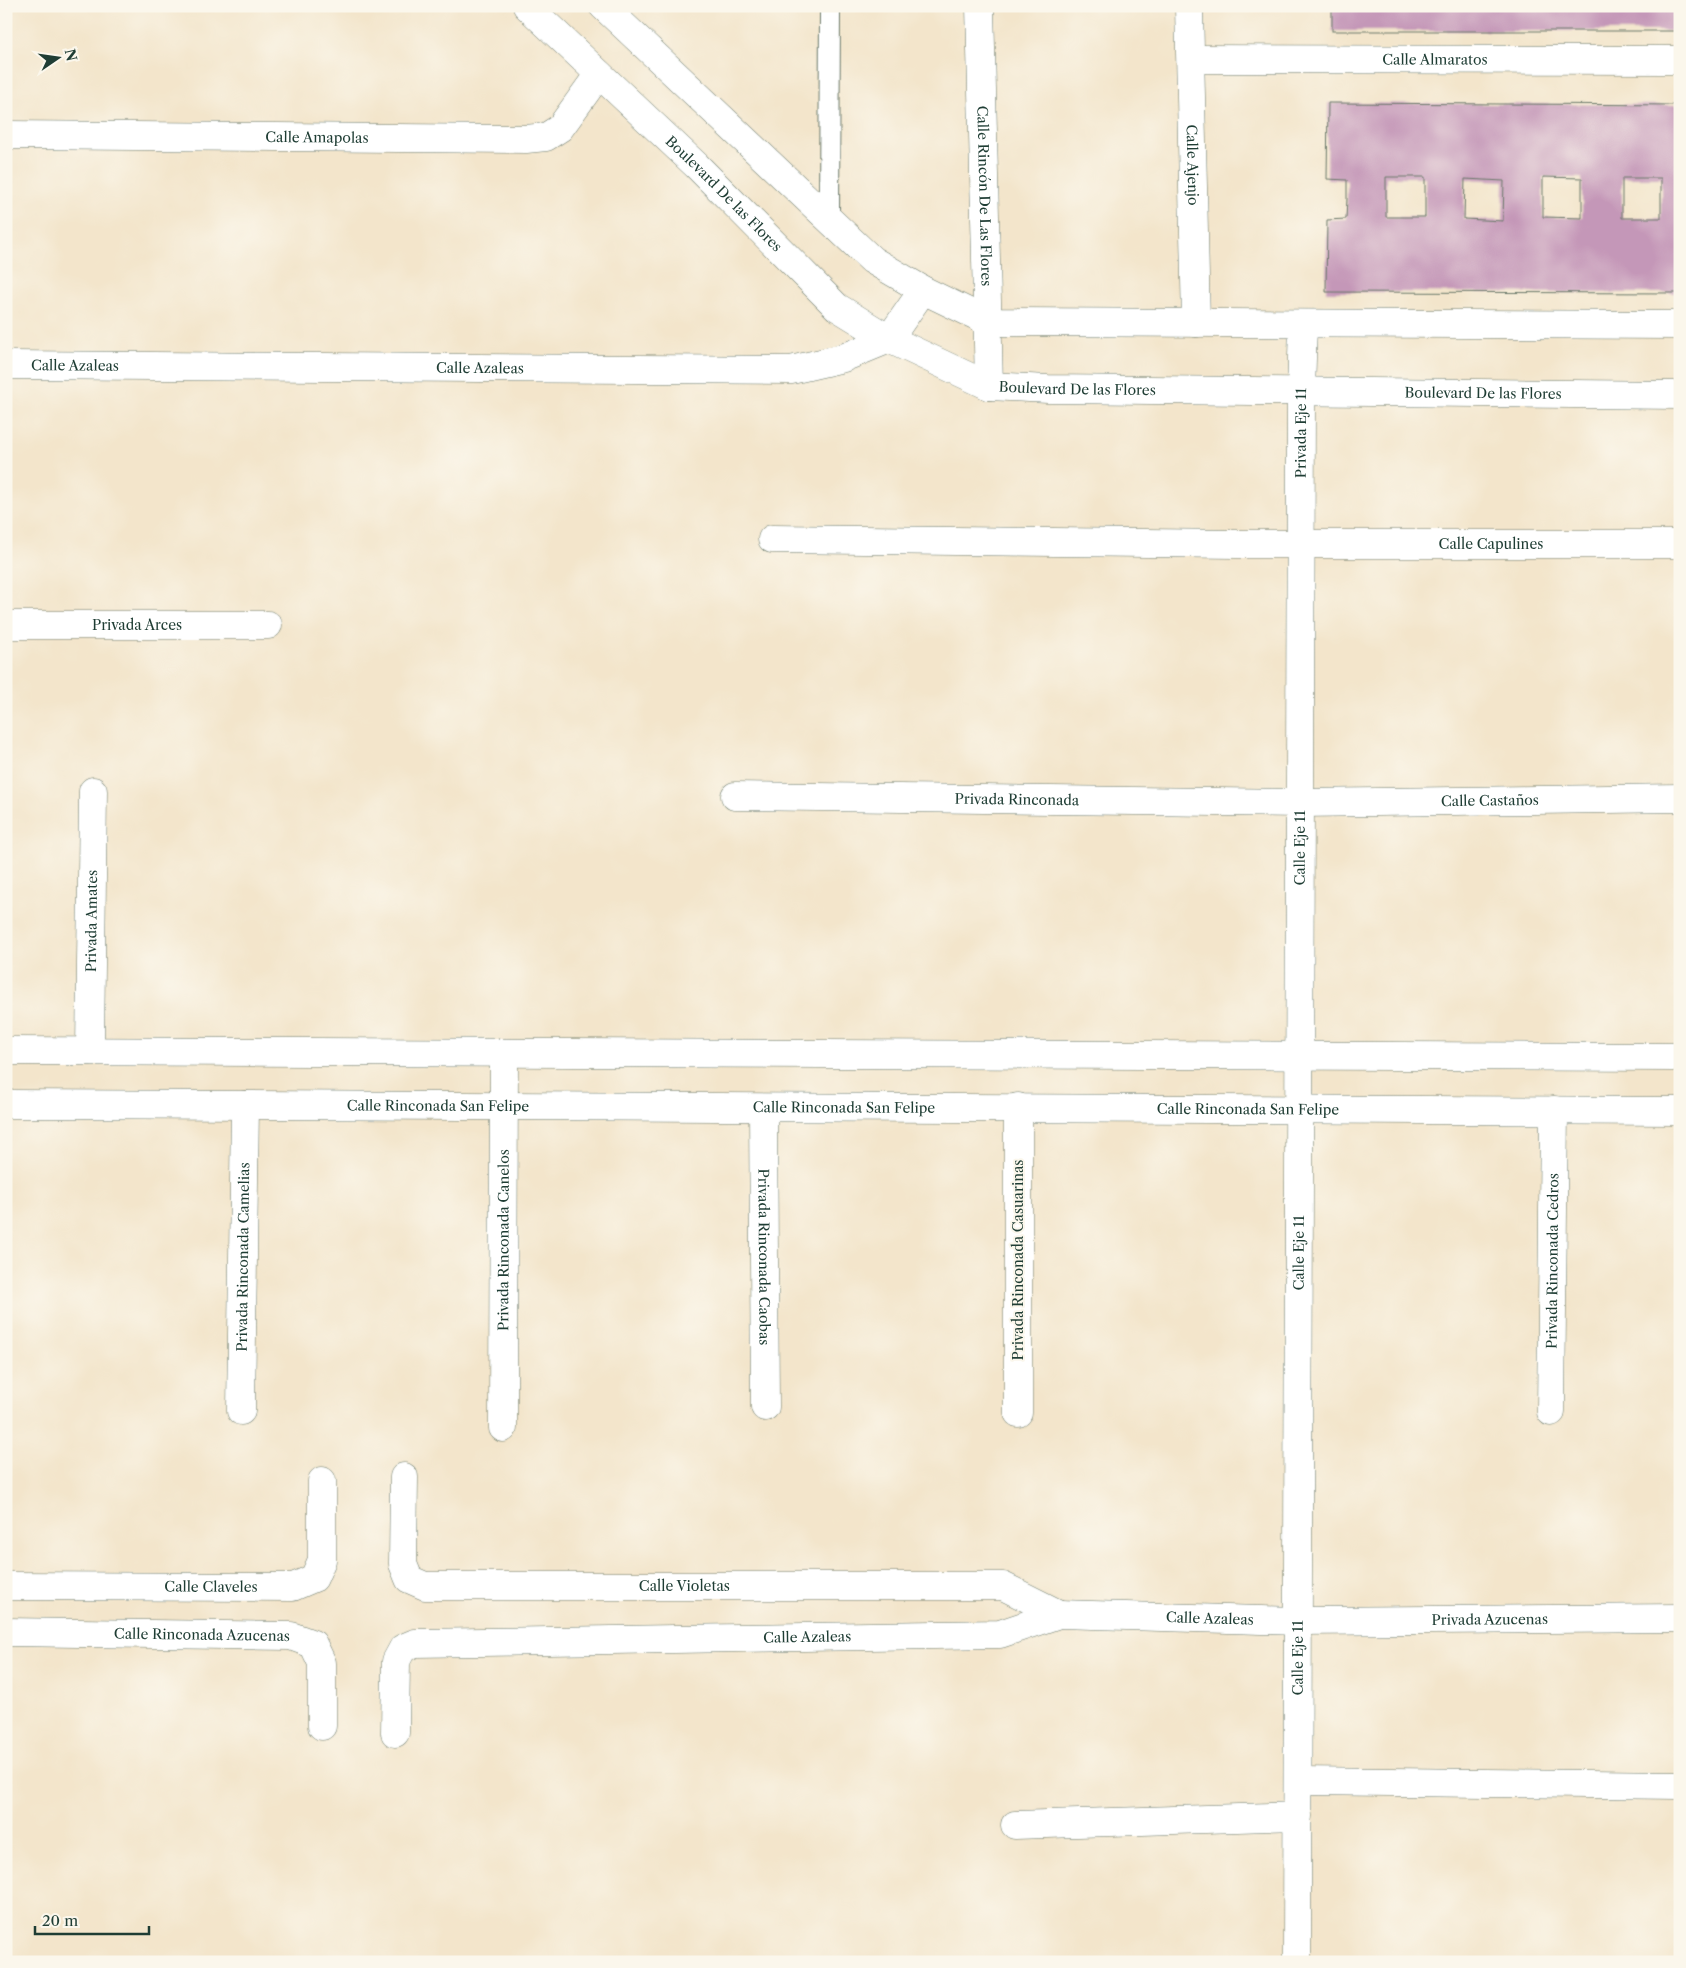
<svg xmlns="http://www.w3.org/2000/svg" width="1686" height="1968" font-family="'Libre Caslon Text',serif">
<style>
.building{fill:#c497b8;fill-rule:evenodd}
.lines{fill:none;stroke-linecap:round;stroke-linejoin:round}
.service-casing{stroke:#697869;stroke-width:22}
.minor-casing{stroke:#697869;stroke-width:29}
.tertiary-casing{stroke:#697869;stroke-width:29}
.service{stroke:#fff;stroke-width:20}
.minor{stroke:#fff;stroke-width:28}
.tertiary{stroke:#fff;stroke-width:28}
.labels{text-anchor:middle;stroke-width:4;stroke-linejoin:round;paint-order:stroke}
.street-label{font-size:14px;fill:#1f3d34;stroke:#fbf7ec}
</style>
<rect width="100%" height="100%" fill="#fbf7ec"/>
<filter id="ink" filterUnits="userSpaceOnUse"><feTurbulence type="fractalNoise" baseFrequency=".02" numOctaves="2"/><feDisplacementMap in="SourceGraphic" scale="10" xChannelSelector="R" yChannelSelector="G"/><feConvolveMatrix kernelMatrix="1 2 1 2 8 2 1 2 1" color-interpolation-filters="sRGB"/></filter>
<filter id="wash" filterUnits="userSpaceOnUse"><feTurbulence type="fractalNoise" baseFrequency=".0096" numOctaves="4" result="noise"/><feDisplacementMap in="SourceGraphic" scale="20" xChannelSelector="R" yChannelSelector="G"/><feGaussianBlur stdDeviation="1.12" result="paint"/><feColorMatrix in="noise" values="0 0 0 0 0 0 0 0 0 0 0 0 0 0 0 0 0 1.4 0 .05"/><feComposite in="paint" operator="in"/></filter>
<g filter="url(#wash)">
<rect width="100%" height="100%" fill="#f3e5cb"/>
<g id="blocks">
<g class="building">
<rect x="1332" y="6" width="348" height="25"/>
<path d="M1328 103 1680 105V293L1326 292 1327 220 1346 219 1347 199V180L1327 179ZM1386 177H1425V217H1386ZM1543 177 1582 178V218L1543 217ZM1622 178H1661V218H1622ZM1465 179 1504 181 1503 221 1464 219Z"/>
</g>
</g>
</g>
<g filter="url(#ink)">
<use href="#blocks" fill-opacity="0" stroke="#697869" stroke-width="1"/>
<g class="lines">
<g class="service-casing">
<path id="service" d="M829 220 830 6"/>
</g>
<g class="minor-casing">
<g id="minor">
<path id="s1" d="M980 6 989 386"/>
<path id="s2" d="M1189 6 1196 323"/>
<path id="s3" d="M1191 59 1680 60"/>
<path id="s4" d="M6 135 526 139 546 137 560 128 599 74"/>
<path id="s5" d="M6 365 791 370 843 358 889 339 923 290"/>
<path id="s6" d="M772 539 1237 544H1680"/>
<path id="s7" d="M6 625H268"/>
<path id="s8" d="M735 796 1300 803 1680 798"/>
<path d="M6 1051 1680 1057"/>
<path id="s9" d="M90 1051 93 791"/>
<path id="s10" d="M6 1104 1680 1111"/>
<path d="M1018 1107V1413"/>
<path id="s11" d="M763 1108 765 1407"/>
<path id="s12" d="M241 1411 245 1105"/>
<path id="s13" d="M1551 1412 1554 1110"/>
<path id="s14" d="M503 1428 504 1054"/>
<path id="s15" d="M404 1477 403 1564 409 1579 425 1586H1003L1059 1614"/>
<path id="s16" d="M6 1586 293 1587 314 1578 322 1560V1481"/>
<path id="s17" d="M6 1632 291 1636 313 1644 322 1663V1726"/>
<path id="s18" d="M395 1733 396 1661 403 1648 415 1643 1000 1634 1059 1614 1298 1621 1680 1618"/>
<path d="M1298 1781 1680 1785"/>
<path d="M1015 1825 1298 1816"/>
<path id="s19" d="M1297 1962 1301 392 1303 324"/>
</g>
</g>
<g class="tertiary-casing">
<g id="tertiary">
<path id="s20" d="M527 6 697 166 837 307 889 339 989 386 1048 389 1680 395"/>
<path d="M603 6 872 260 923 290 989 322 1680 325"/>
</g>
</g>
<use href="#service" class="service"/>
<use href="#minor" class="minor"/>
<use href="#tertiary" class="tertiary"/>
</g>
</g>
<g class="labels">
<g class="street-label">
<text dy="5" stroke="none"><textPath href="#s3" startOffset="244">Calle Almaratos</textPath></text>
<text dy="5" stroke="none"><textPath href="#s4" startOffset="311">Calle Amapolas</textPath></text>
<text dy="5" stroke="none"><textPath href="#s2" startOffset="159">Calle Ajenjo</textPath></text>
<text dy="5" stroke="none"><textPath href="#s20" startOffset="272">Boulevard De las Flores</textPath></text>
<text dy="5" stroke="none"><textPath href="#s1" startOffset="190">Calle Rincón De Las Flores</textPath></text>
<text dy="5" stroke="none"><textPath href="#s5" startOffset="69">Calle Azaleas</textPath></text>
<text dy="5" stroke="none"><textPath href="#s5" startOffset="474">Calle Azaleas</textPath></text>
<text dy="5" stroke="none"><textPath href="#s20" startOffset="692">Boulevard De las Flores</textPath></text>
<text dy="5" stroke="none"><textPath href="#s20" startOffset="1098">Boulevard De las Flores</textPath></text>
<text dy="5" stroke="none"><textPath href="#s19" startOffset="1529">Privada Eje 11</textPath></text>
<text dy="5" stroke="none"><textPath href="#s6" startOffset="719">Calle Capulines</textPath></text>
<text dy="5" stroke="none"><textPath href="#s7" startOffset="131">Privada Arces</textPath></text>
<text dy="5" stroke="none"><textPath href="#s8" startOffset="282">Privada Rinconada</textPath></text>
<text dy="5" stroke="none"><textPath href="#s8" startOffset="755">Calle Castaños</textPath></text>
<text dy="5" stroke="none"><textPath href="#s19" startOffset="1114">Calle Eje 11</textPath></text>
<text dy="5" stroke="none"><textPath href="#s9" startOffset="130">Privada Amates</textPath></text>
<text dy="5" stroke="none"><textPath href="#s10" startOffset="432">Calle Rinconada San Felipe</textPath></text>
<text dy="5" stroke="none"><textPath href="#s10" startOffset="838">Calle Rinconada San Felipe</textPath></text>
<text dy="5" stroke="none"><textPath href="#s10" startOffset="1242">Calle Rinconada San Felipe</textPath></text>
<text dy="5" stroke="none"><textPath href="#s14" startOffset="188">Privada Rinconada Canelos</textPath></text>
<text dy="5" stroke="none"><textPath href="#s19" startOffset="709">Calle Eje 11</textPath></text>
<text dy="5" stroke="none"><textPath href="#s11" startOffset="149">Privada Rinconada Caobas</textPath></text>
<text dy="5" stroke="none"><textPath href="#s12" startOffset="154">Privada Rinconada Camelias</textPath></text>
<text transform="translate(1018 1260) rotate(-90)" y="5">Privada Rinconada Casuarinas</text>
<text dy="5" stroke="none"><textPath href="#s13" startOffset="151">Privada Rinconada Cedros</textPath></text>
<text dy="5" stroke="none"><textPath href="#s15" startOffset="380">Calle Violetas</textPath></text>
<text dy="5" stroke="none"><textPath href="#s16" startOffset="205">Calle Claveles</textPath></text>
<text dy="5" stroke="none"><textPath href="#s18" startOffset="898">Calle Azaleas</textPath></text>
<text dy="5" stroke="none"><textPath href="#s18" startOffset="1178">Privada Azucenas</textPath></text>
<text dy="5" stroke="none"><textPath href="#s17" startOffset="196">Calle Rinconada Azucenas</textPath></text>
<text dy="5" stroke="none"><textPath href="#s18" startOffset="492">Calle Azaleas</textPath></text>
<text dy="5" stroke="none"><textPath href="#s19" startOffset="304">Calle Eje 11</textPath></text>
</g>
</g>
<rect width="1686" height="1968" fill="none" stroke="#fbf7ec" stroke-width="25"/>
<g transform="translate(58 58) rotate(77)" stroke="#fbf7ec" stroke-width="4" paint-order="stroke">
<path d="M0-4L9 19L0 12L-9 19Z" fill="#1f3d34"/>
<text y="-8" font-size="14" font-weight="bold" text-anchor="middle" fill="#1f3d34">N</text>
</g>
<path d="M35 1926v8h114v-8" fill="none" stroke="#1f3d34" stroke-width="2.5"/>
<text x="42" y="1926" font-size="15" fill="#1f3d34" stroke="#fbf7ec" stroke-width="4" paint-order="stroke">20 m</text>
</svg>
